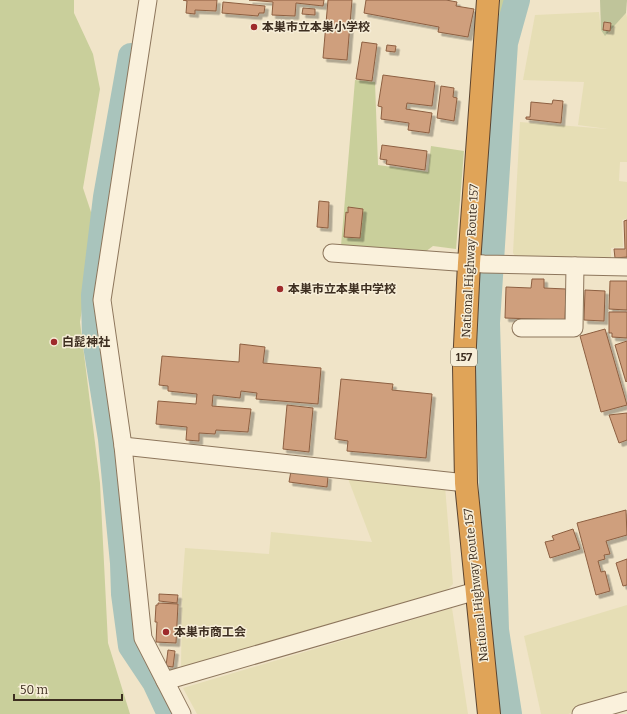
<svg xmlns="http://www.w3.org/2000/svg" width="627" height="714" font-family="Bitter,'Noto Sans JP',serif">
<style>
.farmland{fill:#e6deb5}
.green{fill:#c9cf9b}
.cemetery{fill:#bfc49a}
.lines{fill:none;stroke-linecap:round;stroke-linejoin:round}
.river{stroke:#a9c4bc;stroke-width:26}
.building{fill:#cf9f7d;stroke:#8d5f41;filter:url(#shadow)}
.minor-casing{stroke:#8d765c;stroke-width:19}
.highway-casing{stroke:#5b4430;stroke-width:24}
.minor{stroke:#faf1dc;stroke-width:17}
.highway{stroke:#e0a458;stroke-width:22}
.poi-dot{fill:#9e2a2b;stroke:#f7eed8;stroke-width:1.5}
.labels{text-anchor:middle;stroke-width:3;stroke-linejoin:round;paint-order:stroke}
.shield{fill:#f7eed8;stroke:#756857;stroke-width:1}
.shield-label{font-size:11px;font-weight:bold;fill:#3d2e20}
.poi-label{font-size:12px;font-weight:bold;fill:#3d2e20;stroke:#f7eed8;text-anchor:start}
.street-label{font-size:12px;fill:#3d2e20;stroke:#f7eed8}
</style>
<defs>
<filter id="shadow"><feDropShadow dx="3.5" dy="3.5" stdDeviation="0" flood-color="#0004"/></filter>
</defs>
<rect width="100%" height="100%" fill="#f0e4c8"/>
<g class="farmland">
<path d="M599 12 601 30 605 35 626 13 627 17V162H620L619 181 627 182V219L622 220 623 247 611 248V262L518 260 513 253 520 122 608 129 578 125 584 82 523 80 535 15Z"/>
<path d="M347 476 445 486 453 584 444 593 181 670 182 589 185 548 269 554 271 532 372 542Z"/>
<path d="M627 605V697L568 714H541L524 636Z"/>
<path d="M452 608 468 714H197L183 688Z"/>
</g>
<g class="green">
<path d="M0 0H74V13L93 54 100 89 83 188 95 224 80 322 100 483 108 643 130 714H0Z"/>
<path d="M500 0H512L508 19 498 29Z"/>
<path d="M355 80 375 82 378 165 428 172 431 146 464 151 456 249 433 246 425 252 341 246Z"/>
</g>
<path class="cemetery" d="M600 0H627L626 13 605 36 601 30Z"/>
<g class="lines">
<g class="river">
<path d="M131 56 106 197 94 295 95 339 111 439 123 563 124 594 131 646 155 682 170 714"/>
<path d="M509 714 496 630 487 323 505 43 517 0"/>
</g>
</g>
<g class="building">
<path d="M183 0H217L216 11 195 10V14L186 13 187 1Z"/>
<path d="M249 0H324L323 6 296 3 295 16 272 15 273 2Z"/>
<path d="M328 0H352L347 60 323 58Z"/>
<path d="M366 0H446L457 2 456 6 474 9 468 37 438 32 439 27 364 13Z"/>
<path d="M223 2 265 6 264 13H259L258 16 222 13Z"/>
<path d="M303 8 315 9V15L302 14Z"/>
<path d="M604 22 611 23 610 31 603 30Z"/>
<path d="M362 42 377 44 372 81 356 79Z"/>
<path d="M387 45 396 46 395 52 386 51Z"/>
<path d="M383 75 435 82 432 106 407 103 406 109 432 113 429 133 408 130 409 123 381 119 382 107 378 106Z"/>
<path d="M441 86 454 88 453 97 457 98 454 121 437 118Z"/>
<path d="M553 100 563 101 561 123 526 119V117H530L531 102 552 104Z"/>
<path d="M382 145 427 151 425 170 386 164 387 160 380 159Z"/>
<path d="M319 201 329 202 328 228 317 227Z"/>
<path d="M348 207 363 209 360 238 344 237 346 212 348 213Z"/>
<path d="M627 220V257L615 258 614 249H625L624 221Z"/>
<path d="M532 279H544V288L566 289 565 320 505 318 506 287 531 288Z"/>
<path d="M610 281H627V310L609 309Z"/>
<path d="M585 290 605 291 604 321 584 320Z"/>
<path d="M609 312H627V338L612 337V333H609Z"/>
<path d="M605 329 627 405 601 412 580 336Z"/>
<path d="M627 341V381L626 382 615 345Z"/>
<path d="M240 344 265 347 263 363 321 368 318 404 256 399 257 393 241 391 240 398 213 395 212 406 251 409 248 432 216 430 215 434 199 433V441L186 440 187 427 156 424 158 401 196 404 197 394 168 391V386L159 385 162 356 239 362Z"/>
<path d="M341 379 393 384 392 390 432 394 426 458 347 451 348 441 335 439Z"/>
<path d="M287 405 313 408 309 452 283 449Z"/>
<path d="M627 413V440L619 443 609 415Z"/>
<path d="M291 471 328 476 327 487 289 482Z"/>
<path d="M626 510 627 535 606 541 610 554 604 555 605 559 598 561 601 572 605 571 610 591 596 595 577 523Z"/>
<path d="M573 529 580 549 550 558 545 542 554 540 552 536Z"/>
<path d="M627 559V585L623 586 616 563Z"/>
<path d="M159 594 178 595 177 603 159 601Z"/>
<path d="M158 603 178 604 176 643 156 642 157 622H155L156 605H158Z"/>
<path d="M168 650 175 651 173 667 166 666Z"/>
</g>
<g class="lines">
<g class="minor-casing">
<g id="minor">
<path d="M148 0 102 300 123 446 143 638 182 714"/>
<path d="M332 253 484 264 627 267"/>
<path d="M521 328H574L575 266"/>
<path d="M123 446 466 483"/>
<path d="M165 681 476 591"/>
<path d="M581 714 627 701"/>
</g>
</g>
<g class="highway-casing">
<path id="highway" d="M488 0 469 263 464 366 466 483 489 714"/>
</g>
<use href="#minor" class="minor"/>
<use href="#highway" class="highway"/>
</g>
<g class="poi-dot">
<circle cx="254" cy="27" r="4"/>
<circle cx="280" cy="289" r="4"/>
<circle cx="54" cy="342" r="4"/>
<circle cx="166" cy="632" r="4"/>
</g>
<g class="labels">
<rect class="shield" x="451" y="348" width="26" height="18" rx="3"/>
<g class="shield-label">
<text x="464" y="361">157</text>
</g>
<g class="poi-label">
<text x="262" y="31">本巣市立本巣小学校</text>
<text x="288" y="293">本巣市立本巣中学校</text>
<text x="62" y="346">白髭神社</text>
<text x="174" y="636">本巣市商工会</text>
</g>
<g class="street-label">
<text transform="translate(470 261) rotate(-87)" y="4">National Highway Route 157</text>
<text transform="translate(476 585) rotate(-96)" y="4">National Highway Route 157</text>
</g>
</g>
<path d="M14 694v6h108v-6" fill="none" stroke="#3d2e20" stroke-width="2"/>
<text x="20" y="694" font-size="12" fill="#3d2e20" stroke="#f7eed8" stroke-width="3" paint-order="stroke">50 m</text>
</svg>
